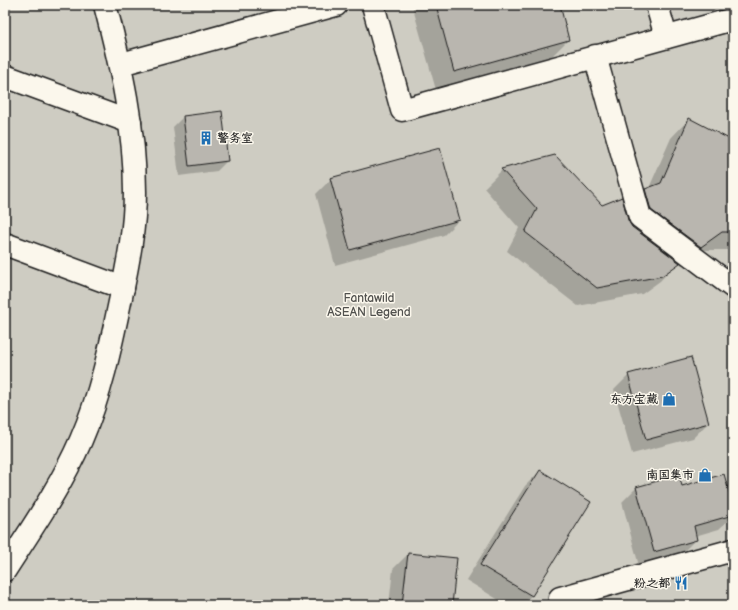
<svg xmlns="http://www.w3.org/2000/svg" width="738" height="610" font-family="'Balsamiq Sans','LXGW WenKai TC',sans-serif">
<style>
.green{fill:#ceccc2;stroke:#75746f}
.shadow{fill:#0003}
.building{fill:#b9b6af;stroke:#1c1c1c}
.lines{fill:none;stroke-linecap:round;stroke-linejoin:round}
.minor-casing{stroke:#1c1c1c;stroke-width:25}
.minor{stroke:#fbf7ec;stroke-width:22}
.labels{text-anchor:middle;stroke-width:3;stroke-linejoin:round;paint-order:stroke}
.poi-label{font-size:12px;font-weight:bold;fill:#1c1c1c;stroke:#fbf7ec;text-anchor:end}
.park-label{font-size:12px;fill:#51514e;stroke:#fbf7ec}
</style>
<rect width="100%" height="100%" fill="#eeeadf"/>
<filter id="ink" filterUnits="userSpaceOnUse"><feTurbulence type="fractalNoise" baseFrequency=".025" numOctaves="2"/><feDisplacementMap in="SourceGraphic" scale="8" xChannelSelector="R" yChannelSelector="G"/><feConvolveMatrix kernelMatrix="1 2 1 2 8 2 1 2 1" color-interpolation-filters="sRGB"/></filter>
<g filter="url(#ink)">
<rect class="green" x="5" y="5" width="728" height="600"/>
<g class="shadow">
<path d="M412 5H559L568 40 550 58 436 90Z"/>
<path d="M184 116 227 161 217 171 179 176 173 127Z"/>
<path d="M689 119 733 142V250H702L682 265 678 262 660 281 642 294 578 306 507 251 519 228 484 188 502 170 602 206 627 221 633 229 627 208 649 188 671 138Z"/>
<path d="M331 179 459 220 444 235 335 265 316 194Z"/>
<path d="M629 375 708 423 693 438 632 454 614 390Z"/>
<path d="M540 471 590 502 531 596 522 605H507L466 580 525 486Z"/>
<path d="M637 487H681L733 510V516L719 529 695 536 696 539 681 554 639 566 622 502Z"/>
<path d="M408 554 451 605H389L393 569Z"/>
</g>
<g class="building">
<path d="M436 5H560L569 40 454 72Z"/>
<path d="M222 111 228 161 189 166 183 116Z"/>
<path d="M689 118 733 141V232H722L701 247 651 210 645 189 661 183Z"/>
<path d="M440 148 460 220 350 250 330 178Z"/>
<path d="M555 155 602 205 622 197 628 220 632 227 680 263 662 276 597 288 525 232 537 209 501 169Z"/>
<path d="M691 357 709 423 646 440 628 374Z"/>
<path d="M540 470 591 502 532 596 480 565Z"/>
<path d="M724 474 733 506V515L694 526 697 540 654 552 636 487 679 475 682 486Z"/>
<path d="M408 553 457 558 452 605H402Z"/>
</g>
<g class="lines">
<g class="minor-casing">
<g id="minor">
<path d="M373 5 402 110 733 19"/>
<path d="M657 5 666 37"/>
<path d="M595 56 640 217 733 287"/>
<path d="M121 64 336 5"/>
<path d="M5 76 130 122"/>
<path d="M5 244 123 288"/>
<path d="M5 570C32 528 61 486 81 440 101 394 111 345 121 297 128 263 135 228 135 192 135 129 121 66 105 5"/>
<path d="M562 605 560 598 733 550"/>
</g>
</g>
<use href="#minor" class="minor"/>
</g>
</g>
<defs>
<g id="building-bare" transform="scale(1.08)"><path d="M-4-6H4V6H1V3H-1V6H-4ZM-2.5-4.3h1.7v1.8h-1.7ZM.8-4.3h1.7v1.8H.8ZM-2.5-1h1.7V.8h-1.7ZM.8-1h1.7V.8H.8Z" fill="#1f6fb2" stroke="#fbf7ec" stroke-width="2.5" paint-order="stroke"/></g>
<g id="shop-bare" transform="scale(1.08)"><path d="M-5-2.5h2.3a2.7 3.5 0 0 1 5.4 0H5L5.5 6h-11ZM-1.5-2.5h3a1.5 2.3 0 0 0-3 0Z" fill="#1f6fb2" stroke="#fbf7ec" stroke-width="2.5" paint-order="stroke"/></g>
<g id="restaurant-bare" transform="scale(1.08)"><path d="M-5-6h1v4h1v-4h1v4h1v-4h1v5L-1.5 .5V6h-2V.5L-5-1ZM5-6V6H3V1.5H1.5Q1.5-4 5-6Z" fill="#1f6fb2" stroke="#fbf7ec" stroke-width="2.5" paint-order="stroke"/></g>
</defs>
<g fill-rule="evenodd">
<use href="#building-bare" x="206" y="138"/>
<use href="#shop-bare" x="669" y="399"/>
<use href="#shop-bare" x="705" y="475"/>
<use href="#restaurant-bare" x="681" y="583"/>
</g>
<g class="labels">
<g class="poi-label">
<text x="217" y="142" text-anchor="start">警务室</text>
<text x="658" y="403">东方宝藏</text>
<text x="694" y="479">南国集市</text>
<text x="670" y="587">粉之都</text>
</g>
<g class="park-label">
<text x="369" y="302">Fantawild<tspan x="369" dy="14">ASEAN Legend</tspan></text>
</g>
</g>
<rect width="738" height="610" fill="none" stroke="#fbf7ec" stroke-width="20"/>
<rect x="10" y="10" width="718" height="590" fill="none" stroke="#1c1c1c" stroke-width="1.5" filter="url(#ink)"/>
</svg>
